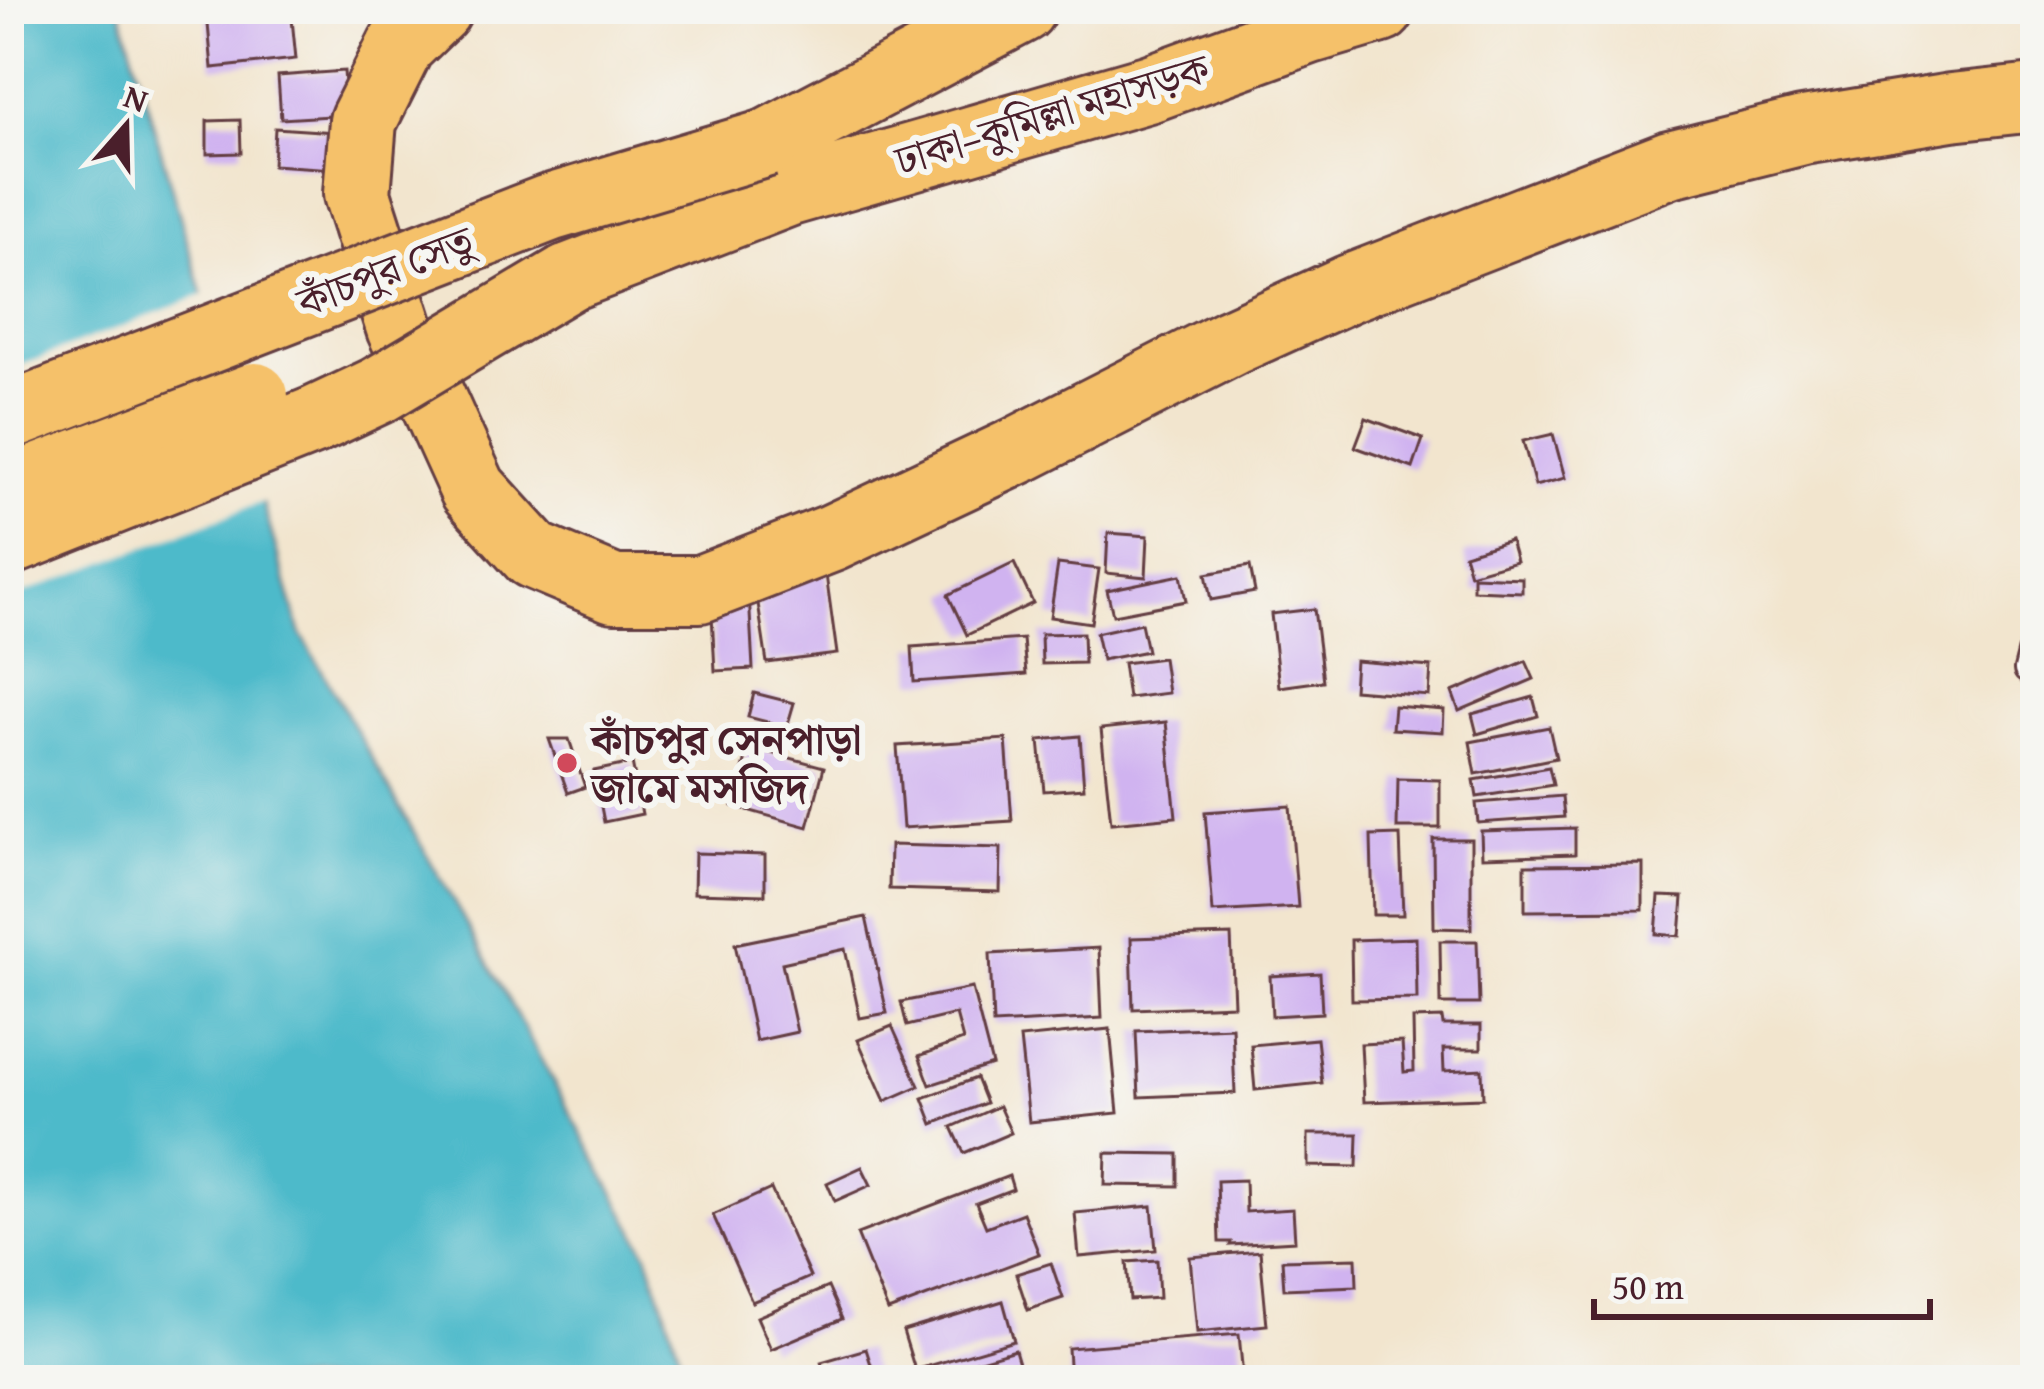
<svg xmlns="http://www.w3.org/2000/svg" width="2044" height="1389" font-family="'Gentium Book Plus','Noto Serif Bengali',serif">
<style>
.water{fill:#4ebaca;stroke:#4c6c7a;stroke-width:3}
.pier{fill:#f2e5ce}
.building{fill:#d0b3f0}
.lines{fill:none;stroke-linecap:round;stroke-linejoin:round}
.lane-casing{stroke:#633d43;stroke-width:30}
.highway-casing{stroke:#633d43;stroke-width:72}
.lane{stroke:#fff;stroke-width:24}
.highway{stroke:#f5c16b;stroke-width:66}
.highway-bridge-casing{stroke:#633d43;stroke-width:72;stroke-linecap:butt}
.highway-bridge{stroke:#f5c16b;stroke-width:66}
.poi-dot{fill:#d1495b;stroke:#f6f6f2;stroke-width:4.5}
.labels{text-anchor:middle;stroke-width:12;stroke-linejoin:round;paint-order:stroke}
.street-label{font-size:42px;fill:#4a1f2b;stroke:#f6f6f2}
.poi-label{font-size:42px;font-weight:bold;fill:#4a1f2b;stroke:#f6f6f2;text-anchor:start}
</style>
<rect width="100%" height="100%" fill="#f6f6f2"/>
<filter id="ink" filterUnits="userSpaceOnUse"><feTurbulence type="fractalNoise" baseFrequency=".00833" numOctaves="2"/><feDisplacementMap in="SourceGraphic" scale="24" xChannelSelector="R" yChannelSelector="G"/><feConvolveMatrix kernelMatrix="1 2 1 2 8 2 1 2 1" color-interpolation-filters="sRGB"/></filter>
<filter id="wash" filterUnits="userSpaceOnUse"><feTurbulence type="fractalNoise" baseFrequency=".004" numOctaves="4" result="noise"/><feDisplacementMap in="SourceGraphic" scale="48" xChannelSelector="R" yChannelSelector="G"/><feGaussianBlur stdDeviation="2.7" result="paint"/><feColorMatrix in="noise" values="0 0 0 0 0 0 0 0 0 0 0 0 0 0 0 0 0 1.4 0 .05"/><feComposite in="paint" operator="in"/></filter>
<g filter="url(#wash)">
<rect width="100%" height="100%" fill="#f2e5ce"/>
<path class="water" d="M9 9H120L300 632 476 941 647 1253 688 1380H9Z"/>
<path class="pier" d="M208 293 268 500 9 599V370Z"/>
<g id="blocks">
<g class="building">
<path d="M249 9H291L296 59 212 68 207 13Z"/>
<path d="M344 71 347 115 281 119 278 76Z"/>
<path d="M240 120 241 153 207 154V121Z"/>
<path d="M275 128 335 132 334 169 273 165Z"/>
<path d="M1366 418 1423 439 1413 468 1355 447Z"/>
<path d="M1553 434 1565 478 1535 486 1523 441Z"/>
<path d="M1108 533 1148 536 1146 577 1106 573Z"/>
<path d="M1510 540 1516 561 1470 574 1464 554Z"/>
<path d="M1014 563 1033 603 967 635 948 595Z"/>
<path d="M1058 564 1099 569 1091 623 1050 617Z"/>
<path d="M1250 566 1255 592 1211 600 1206 574Z"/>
<path d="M825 567 837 654 767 663 754 577Z"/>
<path d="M1181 575 1186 601 1113 615 1107 590Z"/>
<path d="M1473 576 1522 578V592L1473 590Z"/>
<path d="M749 594 753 669 715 671 711 596Z"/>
<path d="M1314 609 1323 681 1279 687 1271 614Z"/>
<path d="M1141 623 1147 651 1102 660 1096 633Z"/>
<path d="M1083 633 1084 663 1042 664 1041 634Z"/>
<path d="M1023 639 1026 674 914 682 912 647Z"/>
<path d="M1163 658 1168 693 1128 698 1123 663Z"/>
<path d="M1355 661 1431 667 1429 696 1353 690Z"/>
<path d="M1526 661 1534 679 1459 711 1452 692Z"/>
<path d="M754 693 794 703 787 727 748 717Z"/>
<path d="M1533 697 1538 716 1477 734 1472 714Z"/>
<path d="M1394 706 1444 710 1443 732 1392 729Z"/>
<path d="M1166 722 1176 817 1111 823 1101 729Z"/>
<path d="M1549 727 1556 758 1476 774 1470 742Z"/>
<path d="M1080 736 1084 788 1044 791 1039 740Z"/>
<path d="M549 739H569L585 787 568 793Z"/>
<path d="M1006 739 1012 821 903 828 897 746Z"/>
<path d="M749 747 824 767 808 827 733 806Z"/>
<path d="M632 763 642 814 604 822 594 771Z"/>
<path d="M1549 767 1553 785 1477 797 1474 780Z"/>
<path d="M1398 779 1440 780V828H1397Z"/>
<path d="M1562 796 1564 817 1478 823 1476 803Z"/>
<path d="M1290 806 1298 907 1213 912 1205 812Z"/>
<path d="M1575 828V854L1482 857 1481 831Z"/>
<path d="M1400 835 1403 915H1373L1371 836Z"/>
<path d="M1433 839H1471V929L1434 928Z"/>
<path d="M890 845 1001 848 1000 892 889 889Z"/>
<path d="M695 853 765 855V895L694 893Z"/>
<path d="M1643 864V910L1525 911V865Z"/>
<path d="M1659 896 1683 897 1680 936 1656 934Z"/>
<path d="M866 917 887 1013 860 1018 845 949 782 963 797 1032 756 1041 735 944Z"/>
<path d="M1231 935 1234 1005 1133 1009 1131 938Z"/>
<path d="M1416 938 1417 999 1352 1000 1351 940Z"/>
<path d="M1440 941H1477L1479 1004H1441Z"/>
<path d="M1099 948 1102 1018 993 1024 990 954Z"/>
<path d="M1320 973 1322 1013 1272 1016 1270 976Z"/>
<path d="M972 988 992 1065 930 1085 919 1056 963 1040 956 1014 907 1026 901 1002Z"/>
<path d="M1442 1018 1443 1025H1481V1049H1443L1444 1071 1482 1069 1483 1098 1364 1102 1361 1044 1402 1042 1404 1072 1414 1071 1413 1019Z"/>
<path d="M892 1026 919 1086 885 1101 858 1040Z"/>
<path d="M1232 1027 1235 1093 1139 1097 1136 1031Z"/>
<path d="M1110 1029 1118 1113 1029 1122 1020 1038Z"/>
<path d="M1317 1039 1322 1083 1255 1090 1251 1045Z"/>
<path d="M976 1078 986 1103 933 1124 923 1098Z"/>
<path d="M999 1106 1011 1133 964 1153 952 1127Z"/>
<path d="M1308 1134H1358L1357 1167 1308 1166Z"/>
<path d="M1106 1153 1178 1154V1186L1105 1185Z"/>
<path d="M862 1167 871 1185 835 1201 827 1183Z"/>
<path d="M1009 1176 1013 1189 976 1203 986 1227 1023 1213 1039 1254 888 1311 857 1234Z"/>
<path d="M1245 1180 1246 1212 1293 1209 1295 1241 1230 1245 1231 1242H1219L1217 1181Z"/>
<path d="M771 1189 810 1277 752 1302 713 1215Z"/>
<path d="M1152 1206 1156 1250 1079 1257 1075 1213Z"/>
<path d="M1260 1251 1267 1325 1197 1332 1190 1257Z"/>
<path d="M1356 1258 1357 1286 1284 1289 1282 1260Z"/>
<path d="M1157 1260 1159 1298 1130 1300 1127 1262Z"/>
<path d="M1051 1263 1063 1298 1028 1310 1016 1274Z"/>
<path d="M828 1287 842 1319 771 1349 757 1317Z"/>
<path d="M1003 1301 1014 1341 915 1370 903 1331Z"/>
<path d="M1239 1334 1243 1377 1070 1380 1068 1348Z"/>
<path d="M866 1349 876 1380H827L821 1362Z"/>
<path d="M1015 1350 1023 1377 925 1380 924 1376Z"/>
</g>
</g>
</g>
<g filter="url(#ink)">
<use href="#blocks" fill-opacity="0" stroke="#633d43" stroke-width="3"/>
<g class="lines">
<g class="lane-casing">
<path id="lane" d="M2027 670 2035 638"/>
</g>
<g class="highway-casing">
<g id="highway">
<path d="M438 9 401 45 363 121 357 194 400 328 473 489 533 555 614 589H700L832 538 1019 450 1231 342 1350 288 1670 164 1803 131 1951 107 2035 98"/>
<path d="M767 143 1022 9"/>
<path d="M567 278 790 192 1151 88 1310 30 1381 9"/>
</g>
</g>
<use href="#lane" class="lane"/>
<use href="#highway" class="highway"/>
<g class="highway-bridge-casing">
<g id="highway-bridge">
<path d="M9 417 549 208 767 143"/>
<path d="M9 489 255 396"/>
<path d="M9 542 313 421 379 390 567 278"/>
</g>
</g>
<use href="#highway-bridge" class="highway-bridge"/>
</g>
</g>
<circle class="poi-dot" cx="567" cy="763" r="12"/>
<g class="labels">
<g class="street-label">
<text transform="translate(1052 114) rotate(-17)" y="15">ঢাকা–কুমিল্লা মহাসড়ক</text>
<text transform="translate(385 271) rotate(-21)" y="15">কাঁচপুর সেতু</text>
</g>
<g class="poi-label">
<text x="591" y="754">কাঁচপুর সেনপাড়া<tspan x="591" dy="48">জামে মসজিদ</tspan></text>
</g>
</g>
<rect width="2044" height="1389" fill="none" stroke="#f6f6f2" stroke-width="48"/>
<g transform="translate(126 126) rotate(20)" stroke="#f6f6f2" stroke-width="9" paint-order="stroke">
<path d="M0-9L21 45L0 30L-21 45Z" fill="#4a1f2b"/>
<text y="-18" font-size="33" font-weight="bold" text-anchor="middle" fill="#4a1f2b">N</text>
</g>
<path d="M1594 1299v18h336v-18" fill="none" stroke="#4a1f2b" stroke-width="6"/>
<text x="1612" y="1299" font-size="36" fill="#4a1f2b" stroke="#f6f6f2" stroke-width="9" paint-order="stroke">50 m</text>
</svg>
